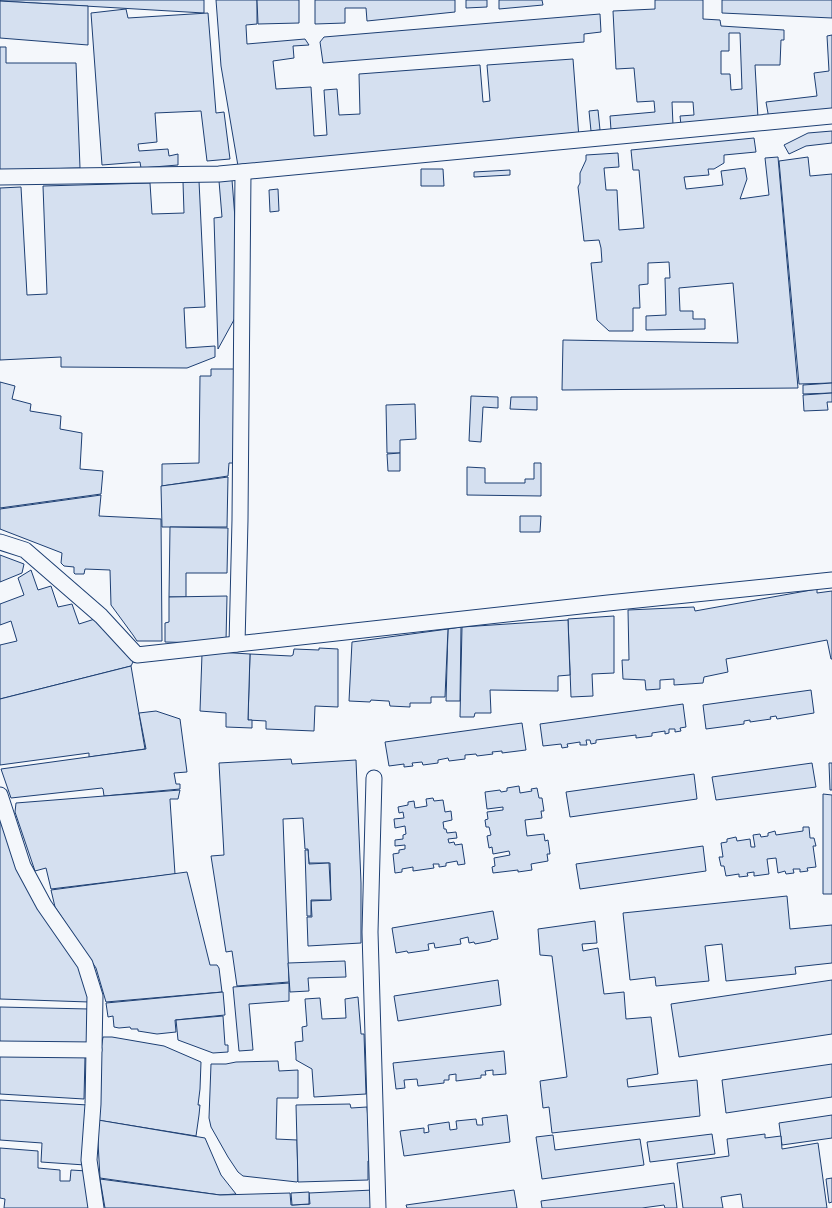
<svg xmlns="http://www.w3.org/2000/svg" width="832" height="1208" font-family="Poppins,sans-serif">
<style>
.building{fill:#d5e0f0;stroke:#1d3f73;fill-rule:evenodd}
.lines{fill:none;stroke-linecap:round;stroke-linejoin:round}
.minor-casing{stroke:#1d3f73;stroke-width:17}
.minor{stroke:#f4f7fb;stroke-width:15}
</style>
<rect width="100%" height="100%" fill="#f4f7fb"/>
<g class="building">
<path d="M0 0H204V13L0 1Z"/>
<path d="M216 0H257V24L246 25V26L247 44 305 39 309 45 293 46 294 58 273 61 276 89 311 87 314 136 327 135 324 90 337 89 339 115 360 114 359 74 480 65 483 102 490 101 487 65 573 59 579 138 238 166 221 66Z"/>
<path d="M257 0H299V23L258 24Z"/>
<path d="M315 0H455V12L367 21 366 8H345V23L315 24Z"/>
<path d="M466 0H487V7L466 8Z"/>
<path d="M499 0H542L543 5 499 9Z"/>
<path d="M655 0H703V19L720 20 721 26 784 30V40H781L780 65H755L758 118 681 125 680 116 694 115 693 102H672L673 125 611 130 610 116 655 112 654 101 637 102 634 68 616 69 613 11 655 9ZM729 33H740L742 89 731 90 730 74H721V51H729Z"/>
<path d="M722 0H832V18L722 13Z"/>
<path d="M0 1 88 6V45L0 38Z"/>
<path d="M126 9 128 18 208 13 216 113 224 112 230 159 207 161 201 111 155 113 157 142 138 144 139 151 168 149 169 156 178 154V165L141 168 140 162 102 165 91 13Z"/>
<path d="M600 14 601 32 584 34V42L323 63 320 42 324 37Z"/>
<path d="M832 35V112L769 119 766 102 817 96 814 73 829 71 827 36Z"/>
<path d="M0 47H6V63H76L80 168 0 170Z"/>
<path d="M598 110 600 130 591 131 589 111Z"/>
<path d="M832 131V143L806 146 789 154 784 145 808 133Z"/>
<path d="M754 138 756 152 724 155V163L714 169H708L709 175 684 177 686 189 723 185 721 171 745 168 747 179 740 199 769 195 765 158 778 157 798 388 562 390 563 340 738 343 733 283 679 288 680 311H693V319H705V329L646 330V316L666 315 665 278H670L669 262 648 263V284L639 285 640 308H633V331H609L597 320 591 263 602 262 601 248 599 240 584 241 578 187 580 183V173L586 160V155L618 153 619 167 604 168 606 190H617L619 230 644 228 639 170H633L631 150Z"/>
<path d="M808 157 810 176 832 174V383L799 384 779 161Z"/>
<path d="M421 169H443L444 186H421Z"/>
<path d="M510 170V175L474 177V172Z"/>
<path d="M232 180 240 282 235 318 218 349 214 218 222 217 219 181Z"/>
<path d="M199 181 205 307 184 308 186 348 215 346V357L187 368 61 367V357L0 360V188L21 187 27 295 47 294 43 186 150 183 152 214 184 213 183 182Z"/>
<path d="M278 189 279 211 270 212 269 190Z"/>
<path d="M211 369H236L233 463H229L228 476 162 486V464L199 463 200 376H211Z"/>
<path d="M0 382 15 386 12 399 31 404 30 411 61 416 60 429 82 433 80 469 103 471 101 494 0 508Z"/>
<path d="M832 383V393L803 394V385Z"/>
<path d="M832 393V402H827L828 410 804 411 803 395Z"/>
<path d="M471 396 498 397V408L483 407 481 442 469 441Z"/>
<path d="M511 397H537V410L510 409Z"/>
<path d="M415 404 416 439 400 440V453H387L386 405Z"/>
<path d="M400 453V471H388L387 454Z"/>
<path d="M534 463H541V496L467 495V467L485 468V483H525V479H534Z"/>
<path d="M228 477 227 527H162L161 486Z"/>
<path d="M101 495 99 516 161 519 162 641H137L133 635 111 605 110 570 85 569 84 574H75L74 573V567L64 566 61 563 62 553 0 529V509Z"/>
<path d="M520 516H541L540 532H520Z"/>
<path d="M170 527 228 528 227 573H186V597H169Z"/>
<path d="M0 555 24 564 22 573 0 582Z"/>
<path d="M31 570 38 590 51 586 58 607 72 604 79 624 101 617 134 660 131 666 0 699V645L17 641 11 621 0 625V604L24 595 18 578Z"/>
<path d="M817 589V593L832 591V659H831L827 640 726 659 728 672 704 677 703 683 674 685V679L660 680V689L646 690 645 680 623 679 622 660H629L628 610 694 607 695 611Z"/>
<path d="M227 596 226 641 206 643 165 642V623L169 622V597Z"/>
<path d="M614 616V673L592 674 593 696 571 697 568 619Z"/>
<path d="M568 620 570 675 558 676V691L490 690 491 713H475L474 717H460L462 627Z"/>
<path d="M461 627 460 701H446L448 629Z"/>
<path d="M448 629 445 697H431V703H410V707L390 706 389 701H387L371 700 370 702 349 701 352 642Z"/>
<path d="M319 648 338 649V707L315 706 314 731 266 729V721L248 720 250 654 291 656 293 655 294 649 319 650Z"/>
<path d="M218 652 250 654 248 719V720H252V728L226 727V713L200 711 202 654Z"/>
<path d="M131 666 145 749 89 757V753L0 765V699Z"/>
<path d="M811 690 814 713 777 719 776 716 770 717 771 719 750 722V720L744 721V724L706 729 703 705Z"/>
<path d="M683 704 686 727 680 728 681 731 675 732V729H669V733L665 734V731L652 733V736L636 738V735L596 740V743L591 744 590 740H586L587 745H580V742L567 744 568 747 562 748 561 744 543 746 540 724Z"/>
<path d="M156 711 180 719 187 772 174 773 176 784H180V789L104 796 103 789 102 788 11 798 1 769 146 749 139 713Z"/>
<path d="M522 723 526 750 502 753V751L492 752 493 754 477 756 476 754 465 755V759L449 761 448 758 438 760V763L423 765 422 762 412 763 413 766 404 767V764L389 766 385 742Z"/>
<path d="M291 759 292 764 356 760 361 883V943L308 946 307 917H312L311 901 331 900 330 863H309L308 849H305L303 818 283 819 289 982 237 986 232 951 226 952 211 856 224 855 219 763Z"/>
<path d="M812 763 816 787 716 800 712 777Z"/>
<path d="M829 763H832V790H830Z"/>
<path d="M694 774 697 799 570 817 566 792Z"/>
<path d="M519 786 520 793 532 791 531 789 537 788 539 798H542L544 811H541L542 818 525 820 527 836 544 834 545 841 548 840 550 854H547L548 861 531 864 532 870 518 872V870L493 873 492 867 495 866 494 858 510 855 509 851 493 854 492 847 489 848 487 836 491 835 489 827H486L485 820 488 819 487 812 503 810V807L487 809 485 792 500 790 501 792 507 791V788Z"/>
<path d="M180 790 178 799H170V800L175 874 51 889 46 868 35 871 15 812 16 803Z"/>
<path d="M823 794 832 795V894H823Z"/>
<path d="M433 798 434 801 443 800 445 812 451 811 452 820 443 822 444 829H446L447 833 456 832 457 838 448 839 449 843 454 842 455 845 462 844 465 864 458 865 457 861 446 863V866L439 867V864H433L434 868 413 871V867L402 869V872L395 873 393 854 399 853V850L405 849V845L395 846V840L403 839V835L406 834 405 826 395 828 394 819 404 818 403 812 399 813 398 807 408 805V802L414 801 415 808 427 806 426 799Z"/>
<path d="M0 806 80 965 89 1002 0 999Z"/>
<path d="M803 827H809L810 838H814L816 846H813L816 867 807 868 808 871 800 872V869H793L794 873 786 874 785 871 778 873 776 858 767 859 769 874 754 876V872L747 873 748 876 739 877V874L726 876 724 866H721L719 857H723L721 843 727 842V839L736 837 737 841 750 839 751 847H755L753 835 760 834 761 837 768 836V833L775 831 776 835 803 831Z"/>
<path d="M703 846 706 871 580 889 576 864Z"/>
<path d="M305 850H308L309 864 329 863 331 900H311V916H307Z"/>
<path d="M187 872 210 965H217L219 968 222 992 106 1002 96 968 55 907 51 890Z"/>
<path d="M787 896 790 929 832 925V963L795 967 796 974 726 981 722 944 705 946 709 981 656 986 655 977 630 980 623 913Z"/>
<path d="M493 911 498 939 491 940V941L475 944 474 942 469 943 468 937 460 939 461 944 435 948 434 943 428 944 429 950 408 953 407 951 396 953 392 928Z"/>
<path d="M595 921 597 943 582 944 583 951 598 948 604 994 624 992 626 1019 651 1017 658 1074 627 1079 628 1087 697 1080 700 1116 552 1133 549 1107 543 1108 540 1081 567 1077 552 956 540 955 538 929Z"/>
<path d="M345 961 346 977 308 978 309 991 290 992 288 963Z"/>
<path d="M498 980 501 1005 398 1021 394 996Z"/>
<path d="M832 980V1034L679 1057 671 1004Z"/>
<path d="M289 983V1001L249 1004 253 1050 239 1051 233 987Z"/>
<path d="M223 992 225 1015 175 1020 176 1032 157 1034 138 1031V1029H131L130 1027 119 1028 114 1027 113 1016 108 1017 106 1003Z"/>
<path d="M358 997 361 1034H364L366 1094 314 1097 312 1069 296 1060V1056L295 1042 303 1041 302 1027 307 1026 305 999 320 998 322 1019 346 1018 345 999Z"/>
<path d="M0 1007 89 1009 88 1045 0 1043Z"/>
<path d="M223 1016 225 1045H228V1052L213 1053 178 1040 176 1020Z"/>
<path d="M103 1037H112L164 1046 201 1062 200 1089 198 1105H200L199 1115 196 1136 97 1120 98 1067Z"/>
<path d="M504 1051 506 1074 493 1075V1070L485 1071 486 1075H481V1078L456 1081V1074L449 1075V1080H444V1083L418 1086 417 1079 404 1080 405 1088 396 1089 393 1063Z"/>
<path d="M0 1056 85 1057 84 1099 0 1094Z"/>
<path d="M278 1061 279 1071 298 1070V1098H277L276 1139 297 1140 298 1181 297 1182 243 1176 238 1172 228 1157 211 1127 209 1118 211 1064H226L236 1062Z"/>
<path d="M832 1064V1097L726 1113 722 1080Z"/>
<path d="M0 1100 88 1105 85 1165 41 1162 42 1143 0 1140Z"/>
<path d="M350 1104 351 1108 367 1107 371 1161H368V1180L298 1182 296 1105Z"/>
<path d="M507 1115 510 1142 404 1156 400 1131 424 1128V1133L429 1132 428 1125 449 1122 450 1130 457 1129 456 1121 476 1119 477 1125H483L482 1118Z"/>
<path d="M832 1115V1138L782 1145 779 1123Z"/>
<path d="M98 1120 205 1138 221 1175 236 1194 220 1195 100 1178 97 1124Z"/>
<path d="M712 1134 715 1154 650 1162 647 1142Z"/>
<path d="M765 1134V1138L781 1136 782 1149 818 1143 827 1208H743L741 1194 721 1197 723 1208H683L677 1163 729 1156 727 1139Z"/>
<path d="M553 1135 555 1150 640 1139 644 1165 542 1179 536 1137Z"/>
<path d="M0 1148 38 1151V1168L60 1170V1181H70L71 1170 87 1171 90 1208H4L5 1199 0 1198Z"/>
<path d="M832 1178V1202L829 1203 826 1179Z"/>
<path d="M100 1179 220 1195 290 1193 291 1205H293L310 1204 309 1193 373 1190 374 1208H105Z"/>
<path d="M674 1183 677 1208H665L664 1205 642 1208H542L541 1201Z"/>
<path d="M514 1190 517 1208H407L406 1205Z"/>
<path d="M309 1192V1204L292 1205 291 1193Z"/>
</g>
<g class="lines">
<g class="minor-casing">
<g id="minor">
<path d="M0 177 219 174 832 116"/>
<path d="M0 542 25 550 101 616 137 655 608 603 832 580"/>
<path d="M236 644H237L240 520 243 172"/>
<path d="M374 778 370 932 378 1208"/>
<path d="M0 795 23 866 44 905 85 964 95 996 93 1104 89 1160 96 1208"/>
<path d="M0 1049 94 1050"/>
</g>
</g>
<use href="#minor" class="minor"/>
</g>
</svg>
